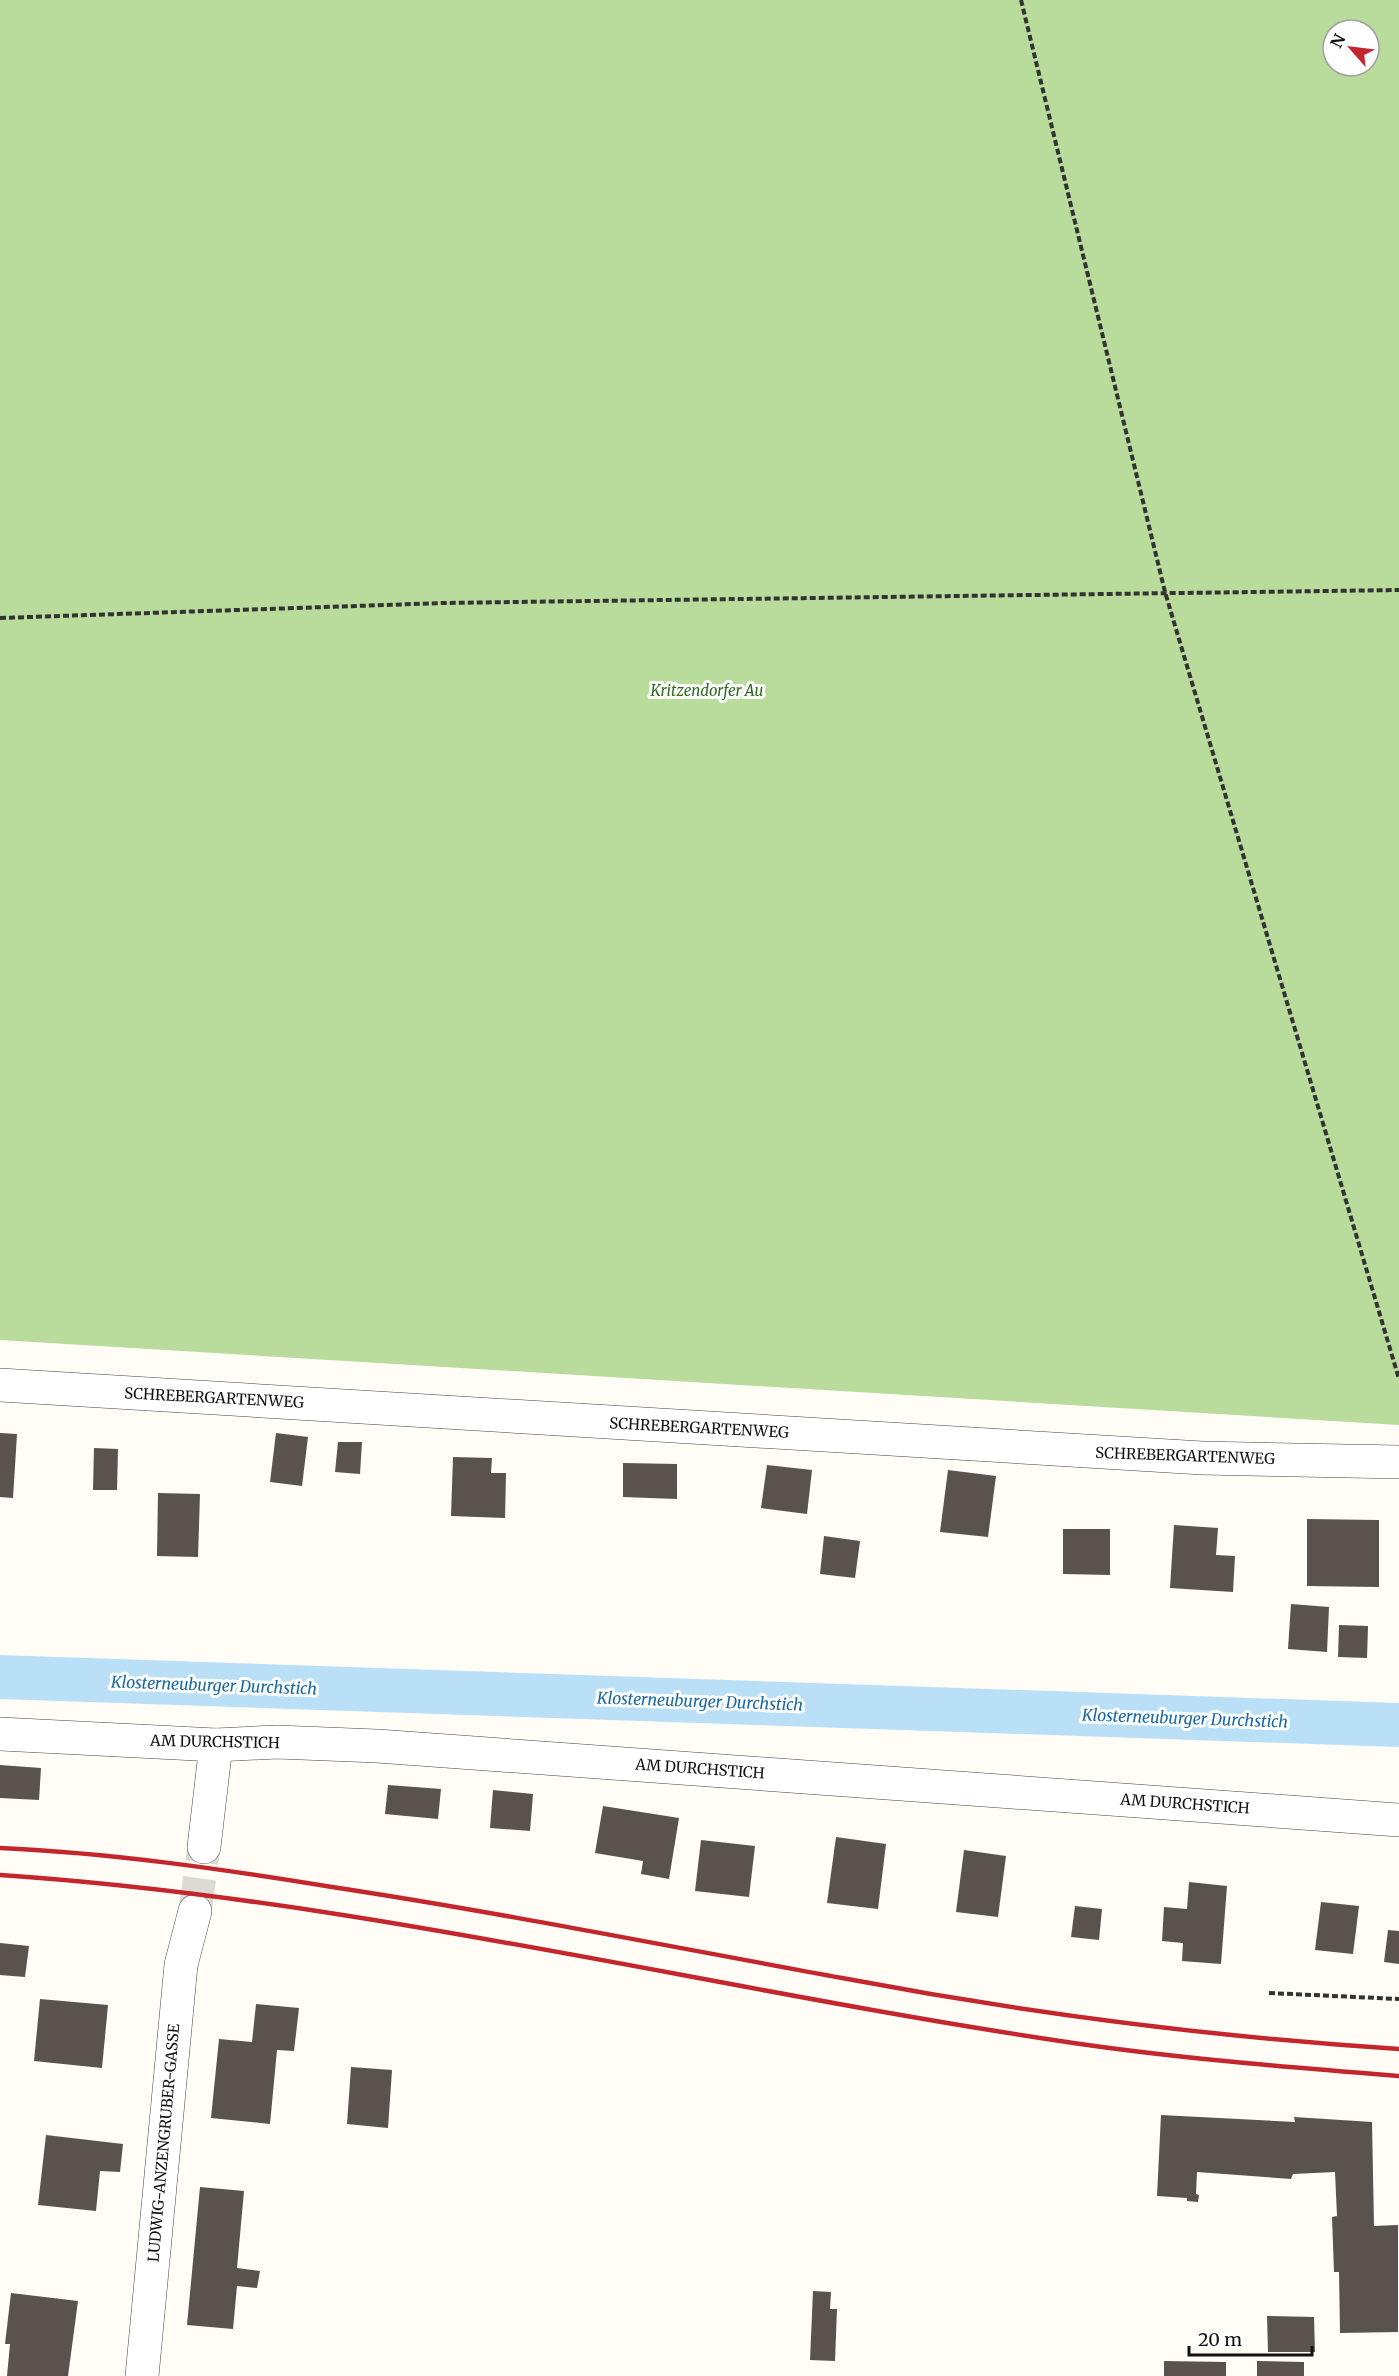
<svg xmlns="http://www.w3.org/2000/svg" width="1399" height="2376" font-family="Merriweather,serif">
<style>
.forest{fill:#b9dc9c;fill-rule:evenodd}
.lines{fill:none;stroke-linecap:round;stroke-linejoin:round}
.canal{stroke:#b9e0f7;stroke-width:44}
.building{fill:#5a524d}
.minor-tunnel{stroke:#dbdad3;stroke-width:33;stroke-dasharray:33 16;stroke-linecap:butt}
.minor-casing{stroke:#444;stroke-width:34}
.path{stroke:#333;stroke-width:4;stroke-dasharray:6 3;stroke-linecap:butt}
.minor{stroke:#fff;stroke-width:33}
.rail{stroke:#c4262e;stroke-width:4.5}
.labels{text-anchor:middle;stroke-width:6;stroke-linejoin:round;paint-order:stroke}
.park-label{font-size:15px;font-style:italic;fill:#2f6b1f;stroke:#fff}
.street-label{font-size:15px;fill:#111;stroke:#fff}
.water-label{font-size:16px;font-style:italic;fill:#1768a6;stroke:#fff}
</style>
<rect width="100%" height="100%" fill="#fffdf5"/>
<path class="forest" d="M0 0H1399V1425L0 1340ZM1333 30H1369V66H1333Z"/>
<g class="lines">
<path class="canal" d="M0 1677 1399 1725"/>
</g>
<g class="building">
<path d="M0 1433 17 1434 13 1498 0 1497Z"/>
<path d="M276 1433 308 1437 302 1486 270 1482Z"/>
<path d="M338 1442H362L360 1474 335 1472Z"/>
<path d="M94 1448 118 1449 117 1490H93Z"/>
<path d="M453 1457 492 1458 491 1473H506L505 1518 451 1516Z"/>
<path d="M623 1463 677 1464V1499L623 1497Z"/>
<path d="M767 1465 812 1470 807 1514 761 1508Z"/>
<path d="M948 1470 996 1476 988 1537 940 1532Z"/>
<path d="M158 1493 200 1494 198 1557 157 1556Z"/>
<path d="M1307 1519 1379 1520V1587L1307 1586Z"/>
<path d="M1174 1525 1218 1528 1216 1555 1235 1556 1233 1592 1170 1588Z"/>
<path d="M1063 1529H1110V1575L1063 1574Z"/>
<path d="M824 1536 860 1541 855 1578 820 1574Z"/>
<path d="M1291 1604 1329 1607 1327 1652 1288 1649Z"/>
<path d="M1339 1625 1368 1626 1367 1658 1338 1657Z"/>
<path d="M0 1765 41 1768 39 1800 0 1798Z"/>
<path d="M388 1785 441 1789 438 1819 385 1814Z"/>
<path d="M493 1790 533 1794 530 1831 490 1828Z"/>
<path d="M603 1806 679 1818 669 1879 641 1874 643 1861 595 1853Z"/>
<path d="M836 1837 886 1844 878 1909 827 1903Z"/>
<path d="M701 1840 755 1846 749 1897 695 1891Z"/>
<path d="M964 1850 1006 1856 998 1917 956 1912Z"/>
<path d="M1189 1882 1227 1886 1221 1964 1182 1961 1183 1943 1162 1941 1164 1907 1187 1909Z"/>
<path d="M1321 1902 1359 1906 1353 1954 1315 1950Z"/>
<path d="M1075 1906 1102 1909 1099 1940 1071 1937Z"/>
<path d="M1388 1930 1399 1931V1964L1384 1962Z"/>
<path d="M0 1943 29 1946 25 1977 0 1975Z"/>
<path d="M40 1999 108 2005 102 2068 34 2061Z"/>
<path d="M256 2004 299 2008 294 2051 277 2050 270 2124 211 2118 219 2039 252 2042Z"/>
<path d="M351 2067 392 2070 388 2128 347 2124Z"/>
<path d="M1161 2115 1295 2122 1294 2117 1372 2122 1374 2226 1398 2225V2332L1340 2333 1339 2272H1334L1332 2217 1337 2216 1335 2172 1293 2174 1291 2179 1197 2172 1196 2194 1199 2195 1198 2202 1187 2201V2198L1157 2196Z"/>
<path d="M46 2135 123 2144 120 2172 100 2171 96 2211 38 2205Z"/>
<path d="M200 2187 244 2191 237 2268 260 2271 257 2288 237 2286 233 2329 187 2325Z"/>
<path d="M813 2291 831 2292 830 2309H837L835 2361 810 2360Z"/>
<path d="M11 2293 78 2301 68 2376H7L10 2344H5Z"/>
<path d="M1267 2316 1314 2317 1315 2352H1268Z"/>
<path d="M1164 2361 1226 2362V2376H1164Z"/>
<path d="M1257 2361 1304 2362V2376H1257Z"/>
</g>
<g class="lines">
<path class="minor-tunnel" d="M195 1911 204 1847"/>
<g class="minor-casing">
<g id="minor">
<path d="M0 1385 1202 1458 1399 1462"/>
<path d="M0 1734 216 1745 277 1742 377 1746 1399 1820"/>
<path d="M204 1847 216 1745"/>
<path d="M142 2376 181 1965 195 1911"/>
</g>
</g>
<g class="path">
<path d="M1021 0 1165 592 1399 1379"/>
<path d="M0 618 444 603 1399 590"/>
<path d="M1269 1993 1399 1999"/>
</g>
<use href="#minor" class="minor"/>
<g class="rail">
<path d="M0 1848C111 1853 222 1869 332 1887 503 1913 672 1947 842 1978 1026 2013 1213 2037 1399 2049"/>
<path d="M0 1875C358 1899 706 1988 1060 2041 1172 2058 1286 2067 1399 2076"/>
</g>
</g>
<g class="labels">
<g class="park-label">
<text x="707" y="696">Kritzendorfer Au</text>
</g>
<g class="street-label">
<text transform="translate(214 1398) rotate(3)" y="5">SCHREBERGARTENWEG</text>
<text transform="translate(699 1428) rotate(3)" y="5">SCHREBERGARTENWEG</text>
<text transform="translate(1185 1456) rotate(2)" y="5">SCHREBERGARTENWEG</text>
<text transform="translate(215 1742) rotate(1)" y="5">AM DURCHSTICH</text>
<text transform="translate(700 1769) rotate(4)" y="5">AM DURCHSTICH</text>
<text transform="translate(1185 1804) rotate(4)" y="5">AM DURCHSTICH</text>
<text transform="translate(164 2143) rotate(-85)" y="5">LUDWIG-ANZENGRUBER-GASSE</text>
</g>
<g class="water-label">
<text transform="translate(214 1685) rotate(2)" y="6">Klosterneuburger Durchstich</text>
<text transform="translate(700 1701) rotate(2)" y="6">Klosterneuburger Durchstich</text>
<text transform="translate(1185 1718) rotate(2)" y="6">Klosterneuburger Durchstich</text>
</g>
</g>
<g transform="translate(1351 48) rotate(298)"><circle r="28" fill="#ffffff" stroke="#a0a0a0" stroke-width="1.5"/>
<path d="M0-4.5L10 22L0 15L-10 22Z" fill="#c4262e"/>
<text y="-9" font-size="16" font-weight="bold" text-anchor="middle" fill="#111111">N</text>
</g>
<path d="M1189 2346v9h123v-9" fill="none" stroke="#111111" stroke-width="3"/>
<text x="1198" y="2346" font-size="18" fill="#111111" stroke="#ffffff" stroke-width="4.5" paint-order="stroke">20 m</text>
</svg>
